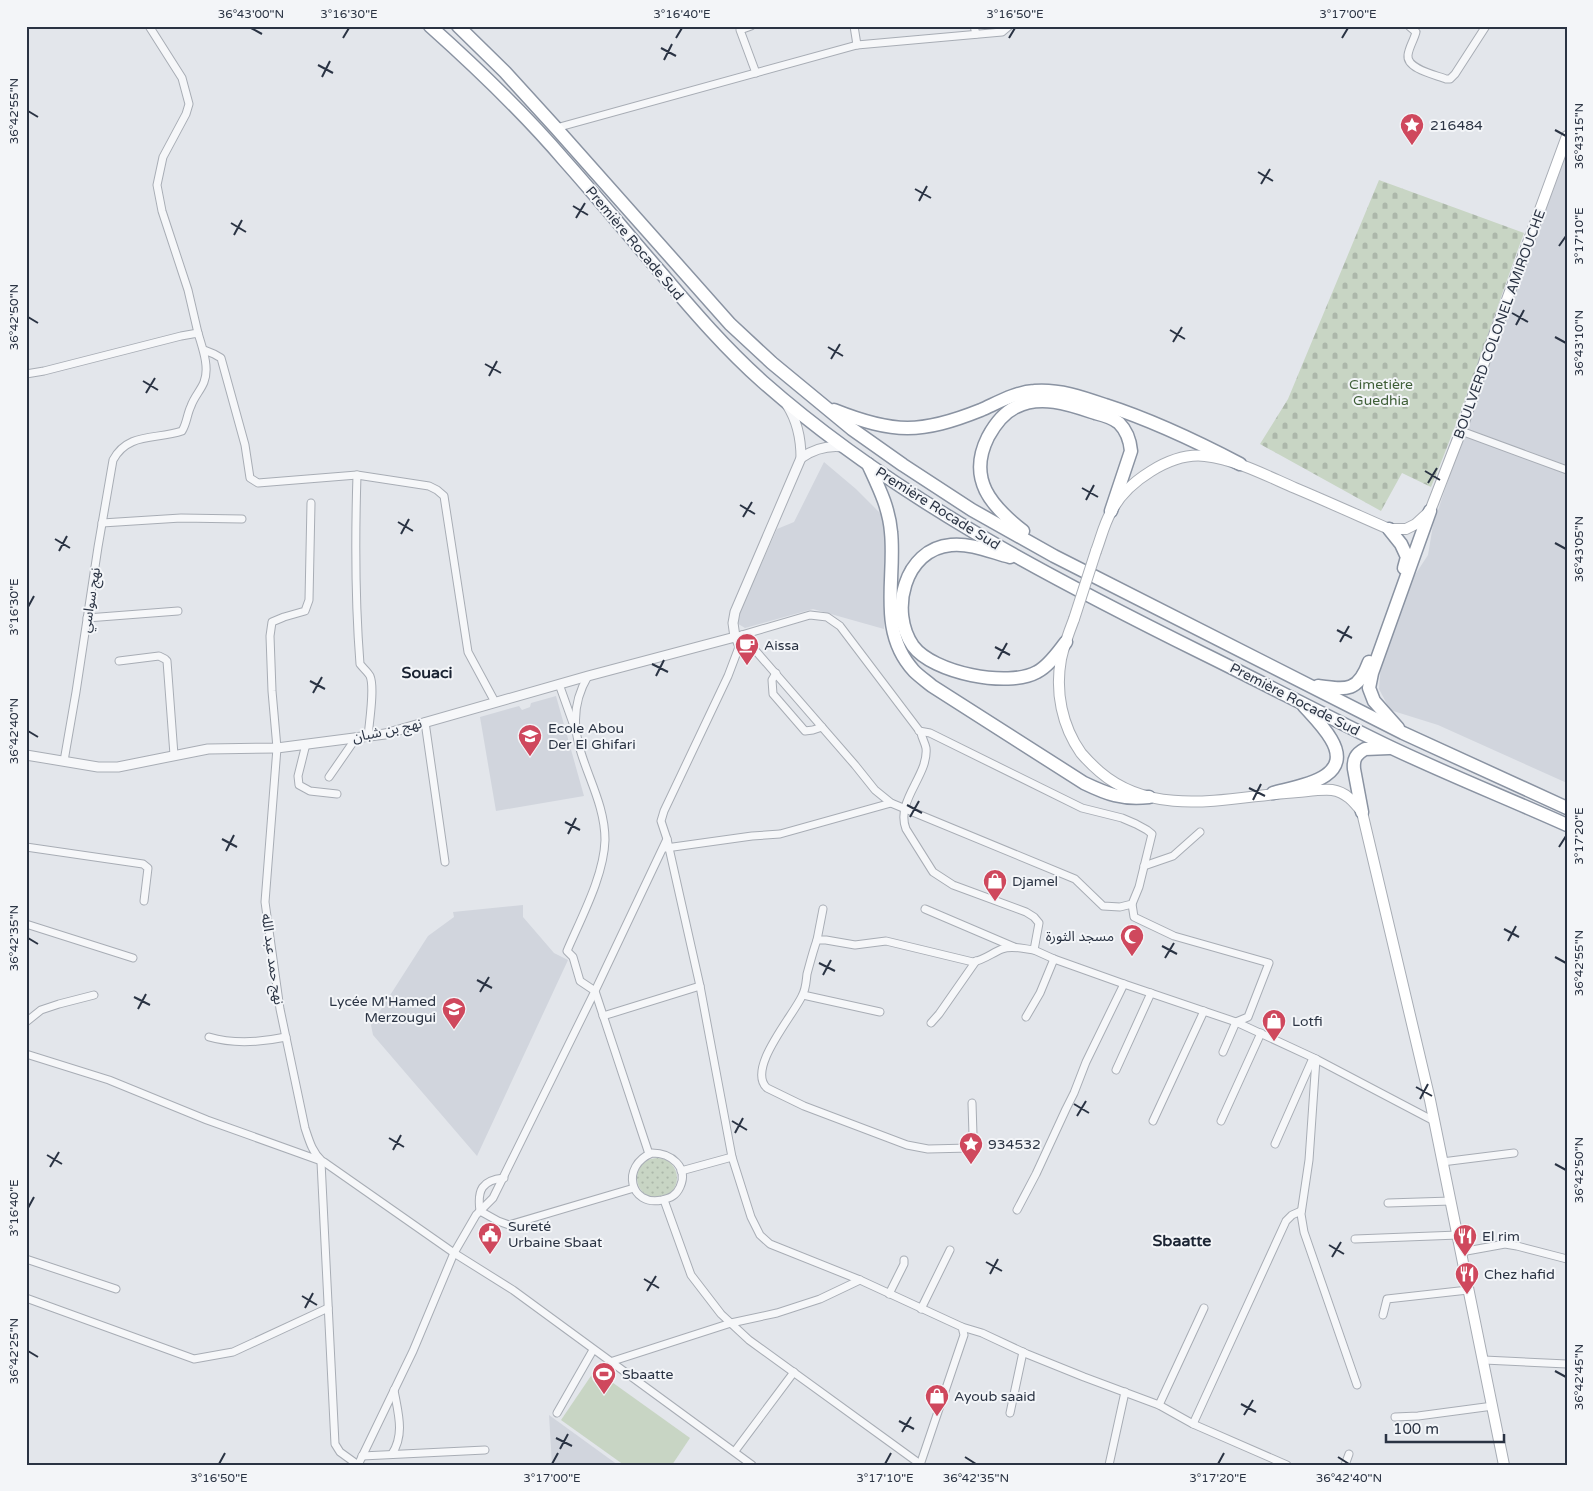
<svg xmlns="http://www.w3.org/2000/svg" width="1593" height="1491" font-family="'Varela Round','Noto Sans Arabic',sans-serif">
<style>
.built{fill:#d1d5dd}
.green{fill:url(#green-dots)}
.cemetery{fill:url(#cemetery-stones)}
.pitch{fill:#c8d5c4}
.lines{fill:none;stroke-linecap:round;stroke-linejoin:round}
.minor-casing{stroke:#a8adb5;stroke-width:9}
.tertiary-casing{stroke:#a8adb5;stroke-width:11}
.secondary-casing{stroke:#a8adb5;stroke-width:12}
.motorway-casing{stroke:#8a93a2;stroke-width:15}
.minor{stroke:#f6f7f9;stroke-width:7}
.tertiary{stroke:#f6f7f9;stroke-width:9}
.secondary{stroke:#fff;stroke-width:10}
.motorway{stroke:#fff;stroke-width:12}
.secondary-bridge-casing{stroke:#a8adb5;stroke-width:12;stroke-linecap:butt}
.secondary-bridge{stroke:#fff;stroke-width:10}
.ticks{fill:none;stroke:#2a3343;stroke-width:2}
.labels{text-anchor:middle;stroke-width:4;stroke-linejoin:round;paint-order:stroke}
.poi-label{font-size:14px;fill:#2a3343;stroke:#f3f5f8;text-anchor:start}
.street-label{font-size:14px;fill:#2a3343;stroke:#f3f5f8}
.park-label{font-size:14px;fill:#3f5f38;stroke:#f3f5f8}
.quarter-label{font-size:16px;font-weight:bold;fill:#1c2534;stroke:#f3f5f8}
.neatline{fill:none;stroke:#2a3343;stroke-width:2}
.ticks-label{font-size:12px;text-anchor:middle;fill:#2a3343}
</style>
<defs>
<pattern id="green-dots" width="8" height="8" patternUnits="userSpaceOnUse" patternTransform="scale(1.25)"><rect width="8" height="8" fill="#c8d5c4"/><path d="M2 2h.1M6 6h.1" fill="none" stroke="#acb7aa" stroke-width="1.8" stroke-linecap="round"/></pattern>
<pattern id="cemetery-stones" width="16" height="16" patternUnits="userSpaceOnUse" patternTransform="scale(1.25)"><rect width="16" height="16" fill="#c8d5c4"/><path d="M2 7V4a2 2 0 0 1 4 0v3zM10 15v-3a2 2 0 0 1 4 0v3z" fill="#acb7aa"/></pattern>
</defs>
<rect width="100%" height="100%" fill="#e3e6eb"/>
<g class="built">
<path d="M1567 152V783L1438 725 1390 710 1379 689 1381 664 1411 581 1428 555 1433 525 1464 433Z"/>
<path d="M824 462 856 489 885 518 884 629 813 609 745 628 735 622 777 529 794 522Z"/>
<path d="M556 696 584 796 496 811 480 717 519 706 522 710 530 707 531 703Z"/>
<path d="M523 905V917L554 953 568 960 477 1156 373 1035 371 1025 428 936 454 917 453 912Z"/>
<path d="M549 1415 618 1465H552Z"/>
</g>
<circle class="green" cx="657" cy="1178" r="20"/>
<path class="cemetery" d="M1379 180 1524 233C1493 317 1466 404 1431 487L1402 473 1381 511 1260 444 1288 399Z"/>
<path class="pitch" d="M595 1370 690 1438 672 1465H624L561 1420Z"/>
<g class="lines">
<g class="minor-casing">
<g id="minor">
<path d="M149 26 182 78 189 104 186 114 163 157 157 185 162 211 188 290 198 333"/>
<path d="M751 26 740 30 756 73"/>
<path d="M854 26 857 45"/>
<path d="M974 26 976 34"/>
<path d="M1409 26 1416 32C1414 40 1409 47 1408 55 1406 69 1436 75 1446 79H1450L1455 74 1486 26"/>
<path d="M556 128 857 45 1002 32 1009 26"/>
<path d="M204 350 214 354 221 358 245 445 250 478 258 483 357 475 429 486 437 490 444 496 468 652 495 702"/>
<path d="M26 374 44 371 181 336 198 333C202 347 210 367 204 382 201 390 194 397 191 406 187 414 187 423 182 431 156 440 128 432 113 460L98 547 76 692 64 761"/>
<path d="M1461 431 1567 470"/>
<path d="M357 475C355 538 355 601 360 664 363 668 368 672 370 676 375 688 369 723 368 737"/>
<path d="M311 503 309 600 305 611 284 617 272 622 270 636 272 691 277 748 265 902 280 1009 305 1128C309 1140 312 1152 322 1161"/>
<path d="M102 523 181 518 242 519"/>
<path d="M87 618 178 611"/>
<path d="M742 635 855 765 875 790 891 803 1075 879 1103 906 1120 907 1132 904 1139 887 1152 834 1147 830 1136 824 1122 818 1082 808 930 733 919 731"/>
<path d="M119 661 159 656 165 659 167 661 174 755"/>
<path d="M776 673 772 680 773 694 805 731 813 730 822 727"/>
<path d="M588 676C552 737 605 781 605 840 604 876 581 918 567 951L573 957 580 981 595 991 649 1154"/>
<path d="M559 684 574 726"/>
<path d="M425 722 445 862"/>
<path d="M306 744 298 776 299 785 310 791 337 794"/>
<path d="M329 777 356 738"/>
<path d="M26 847 143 864 148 868 144 901"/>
<path d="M666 848 752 836 780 834 891 803"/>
<path d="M1144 866 1173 856 1200 832"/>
<path d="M1132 904 1134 917 1174 936 1269 963 1248 1017 1236 1022 1223 1052"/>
<path d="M925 909 1014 947"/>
<path d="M26 924 133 958"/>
<path d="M817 940 823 909"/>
<path d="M803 995 880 1012"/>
<path d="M603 1016 700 986"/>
<path d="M1026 1017 1040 993 1054 959"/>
<path d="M26 1022 41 1010 59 1004 94 995"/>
<path d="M931 1023 939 1014 976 961"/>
<path d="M209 1037C233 1044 262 1042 286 1037"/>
<path d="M26 1054 109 1080 207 1120 324 1162 454 1253 513 1290 752 1465"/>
<path d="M1316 1059 1309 1160 1301 1214 1304 1232 1357 1385"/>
<path d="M1116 1070 1151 993"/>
<path d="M972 1103 973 1135 970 1148 928 1149 907 1145 804 1106 767 1088C746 1069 793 1016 802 996 806 989 806 982 807 974 810 963 813 951 817 940H826L855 945 886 941 973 962C984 960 992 953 1002 949 1012 945 1024 949 1034 950"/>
<path d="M1153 1121 1204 1011"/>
<path d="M1221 1121 1261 1033"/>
<path d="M1275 1144 1313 1058"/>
<path d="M652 1153C671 1153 689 1167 680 1187 676 1196 670 1198 662 1200 630 1207 620 1166 652 1153Z"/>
<path d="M321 1162 335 1444 340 1452 358 1465"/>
<path d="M1442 1162 1514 1153"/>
<path d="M681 1171 732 1157"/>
<path d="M504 1178C482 1180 477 1190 480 1211L498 1221 509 1225 634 1188"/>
<path d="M664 1200 691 1275 721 1314 749 1340 920 1464"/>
<path d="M1388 1203 1451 1201"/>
<path d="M1017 1210 1036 1174 1066 1109 1074 1093 1086 1062 1124 984"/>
<path d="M1355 1239 1458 1235"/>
<path d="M1461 1252 1505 1244 1517 1246 1567 1259"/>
<path d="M26 1259 116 1289"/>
<path d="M889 1294 904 1264V1260"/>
<path d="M26 1298 194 1359 233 1352 328 1308"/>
<path d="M921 1309 950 1250"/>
<path d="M1383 1315 1387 1299 1468 1290"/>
<path d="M962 1327 982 1333 1027 1354 1084 1377 1159 1405 1193 1424 1287 1465"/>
<path d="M1484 1360 1567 1364"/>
<path d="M610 1362 731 1323 777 1313 820 1299 860 1280"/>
<path d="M1159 1405 1204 1308"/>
<path d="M557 1413 593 1350"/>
<path d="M1010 1413 1023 1352"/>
<path d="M1395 1417 1418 1416 1493 1406"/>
<path d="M1193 1424 1286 1221 1292 1215 1301 1211"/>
<path d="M735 1451 794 1372"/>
<path d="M392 1454C405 1434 398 1413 394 1390"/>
<path d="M362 1456 485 1450"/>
<path d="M358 1465 413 1351 454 1253 476 1215 493 1198 595 991 667 839"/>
<path d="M920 1465 964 1335 962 1327 860 1280 770 1244 760 1235 751 1217 732 1157 700 986 667 839 661 821 664 811 728 676 739 647 735 637 810 615 827 617 840 626 921 733C922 738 925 743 926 748 929 775 895 801 906 829L933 872 953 885 1026 912 1034 917 1039 923 1034 950 1054 959 1124 984 1236 1022 1316 1059 1434 1121"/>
<path d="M1109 1465 1125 1392"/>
<path d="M1345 1465 1349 1454"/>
</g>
</g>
<g class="tertiary-casing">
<g id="tertiary">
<path d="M801 458C814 449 827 445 843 447"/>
<path d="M26 755 98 767H118L208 749 277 748 385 734 588 676 735 637 733 623 735 612 801 458C801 439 798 422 787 405"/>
</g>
</g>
<g class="secondary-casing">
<g id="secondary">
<path d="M1096 551C1101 538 1104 524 1111 512 1126 482 1171 452 1205 456 1237 460 1265 475 1295 488 1326 501 1357 515 1389 529H1406L1416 524 1430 511 1461 431 1486 357 1567 136"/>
<path d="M1074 619C1069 632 1064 645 1061 659 1055 692 1062 726 1081 753 1087 760 1093 766 1100 772 1156 820 1232 796 1298 792 1309 791 1322 789 1332 790 1346 792 1354 802 1362 812L1430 1100 1504 1465"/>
</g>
</g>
<g class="motorway-casing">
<g id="motorway">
<path d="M430 26C477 68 524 113 565 161 598 198 629 236 662 274 694 312 726 349 763 382 892 496 1049 577 1202 653 1265 684 1328 717 1392 748 1449 775 1509 799 1567 825"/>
<path d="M458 26 505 72 556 128 730 324 772 363 852 429 903 465 972 510 1054 556 1403 733 1567 808"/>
<path d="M834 410C894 434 921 434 981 410 997 403 1016 392 1034 391 1059 389 1082 397 1105 405 1152 420 1196 441 1240 464"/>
<path d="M868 464C878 486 889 507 891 532 896 579 877 631 914 671 919 676 926 681 932 686L1084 783C1107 794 1122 800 1149 797"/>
<path d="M1389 529 1401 544 1407 557 1404 568"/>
<path d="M1023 531C991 506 967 479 988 437 995 424 1003 413 1016 407 1041 394 1071 405 1095 413 1103 415 1112 417 1119 423 1127 431 1130 440 1131 451L1111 511"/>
<path d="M1010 557C991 552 971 543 951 545 904 549 889 612 913 646 933 673 1008 688 1037 672 1049 666 1058 652 1066 642"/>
<path d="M1318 686C1347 690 1358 692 1369 662"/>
<path d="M1398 728 1374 701 1369 688 1372 673 1430 511"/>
<path d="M1273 793C1299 786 1355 779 1331 739 1324 727 1313 716 1304 706"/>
<path d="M1362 812 1354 769C1353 759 1356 754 1365 749L1389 748"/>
</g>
</g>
<use href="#minor" class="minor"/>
<use href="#tertiary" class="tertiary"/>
<use href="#secondary" class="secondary"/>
<use href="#motorway" class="motorway"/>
<g class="secondary-bridge-casing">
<path id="secondary-bridge" d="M1074 619 1096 551"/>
</g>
<use href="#secondary-bridge" class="secondary-bridge"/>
</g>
<path class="ticks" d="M251 28 262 34M343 38 349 28M676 38 682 28M1009 38 1015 28M1342 38 1348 28M661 48 676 56M664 60 672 44M318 65 333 73M322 77 330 61M28 111 38 117M1555 130 1566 136M1258 172 1273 181M1261 184 1270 169M915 189 931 198M919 201 927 186M573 206 588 215M576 218 585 203M231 223 246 232M234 235 242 220M1559 246 1566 236M1512 313 1528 322M28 317 38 323M1516 325 1524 310M1170 330 1185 339M1555 337 1566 343M1173 342 1182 327M828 347 843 356M831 359 840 344M485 364 501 373M489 376 497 361M143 381 158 390M146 393 155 378M1425 471 1440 480M1428 483 1437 468M1082 488 1098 497M1086 500 1094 485M740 505 755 514M743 517 752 502M398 522 413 531M401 534 409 519M55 539 70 548M1555 543 1566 549M59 551 67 536M28 607 34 596M1337 630 1352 638M1340 642 1349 626M995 647 1010 655M998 659 1007 643M652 664 668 672M656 676 664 660M310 681 325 689M313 693 322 677M28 731 38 737M1249 788 1265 796M1253 800 1261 784M907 805 922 813M910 817 919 801M565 822 580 830M568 834 576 818M222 839 237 847M1559 847 1566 836M226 851 234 835M1504 929 1519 937M28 938 38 944M1508 941 1516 926M1162 946 1177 954M1555 957 1566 963M1165 958 1174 943M819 963 835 971M823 975 831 960M477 980 492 988M480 992 489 977M134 997 150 1005M138 1009 146 994M1416 1087 1432 1096M1420 1099 1428 1084M1074 1104 1089 1113M1077 1116 1086 1101M732 1121 747 1130M735 1133 743 1118M389 1138 404 1147M393 1150 401 1135M47 1155 62 1164M1555 1164 1566 1170M50 1167 59 1152M28 1208 34 1197M1329 1245 1344 1254M1332 1257 1341 1242M986 1262 1002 1271M990 1274 998 1259M644 1279 659 1288M647 1291 656 1276M302 1296 317 1305M305 1308 313 1293M28 1351 38 1357M1555 1371 1566 1377M1241 1404 1256 1412M1244 1415 1253 1400M899 1421 914 1429M902 1432 911 1417M556 1438 572 1446M560 1449 568 1434M965 1457 976 1464M1338 1457 1349 1464M219 1464 225 1453M552 1464 558 1453M885 1464 891 1453M1218 1464 1224 1453"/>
<defs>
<g id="sight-pin" transform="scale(1.25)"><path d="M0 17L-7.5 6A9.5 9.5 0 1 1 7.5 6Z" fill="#cf485d" stroke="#f3f5f8"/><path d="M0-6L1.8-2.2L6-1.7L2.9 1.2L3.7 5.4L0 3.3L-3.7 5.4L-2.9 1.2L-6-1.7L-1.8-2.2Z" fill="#fff"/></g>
<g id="cafe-pin" transform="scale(1.25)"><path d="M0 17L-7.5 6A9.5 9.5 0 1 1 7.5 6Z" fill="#cf485d" stroke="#f3f5f8"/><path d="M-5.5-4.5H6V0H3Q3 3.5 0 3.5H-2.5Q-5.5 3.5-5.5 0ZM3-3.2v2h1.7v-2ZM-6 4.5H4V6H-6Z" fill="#fff"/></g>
<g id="school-pin" transform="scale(1.25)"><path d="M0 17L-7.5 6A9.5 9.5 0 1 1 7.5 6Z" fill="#cf485d" stroke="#f3f5f8"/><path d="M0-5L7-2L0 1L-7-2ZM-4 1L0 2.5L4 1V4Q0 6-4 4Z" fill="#fff"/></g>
<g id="shop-pin" transform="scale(1.25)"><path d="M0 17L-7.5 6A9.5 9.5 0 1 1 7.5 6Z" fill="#cf485d" stroke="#f3f5f8"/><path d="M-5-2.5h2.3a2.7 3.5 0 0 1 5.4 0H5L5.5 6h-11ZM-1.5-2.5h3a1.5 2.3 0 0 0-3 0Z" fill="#fff"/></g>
<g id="mosque-pin" transform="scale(1.25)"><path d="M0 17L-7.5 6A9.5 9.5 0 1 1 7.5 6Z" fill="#cf485d" stroke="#f3f5f8"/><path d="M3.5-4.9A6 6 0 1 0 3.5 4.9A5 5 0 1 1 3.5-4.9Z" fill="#fff"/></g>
<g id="civic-pin" transform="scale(1.25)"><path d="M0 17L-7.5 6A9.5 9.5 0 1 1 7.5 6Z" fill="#cf485d" stroke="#f3f5f8"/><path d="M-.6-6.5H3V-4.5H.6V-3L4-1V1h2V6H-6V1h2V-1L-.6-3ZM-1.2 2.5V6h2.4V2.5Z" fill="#fff"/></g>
<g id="restaurant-pin" transform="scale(1.25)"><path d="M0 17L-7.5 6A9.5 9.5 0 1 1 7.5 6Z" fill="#cf485d" stroke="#f3f5f8"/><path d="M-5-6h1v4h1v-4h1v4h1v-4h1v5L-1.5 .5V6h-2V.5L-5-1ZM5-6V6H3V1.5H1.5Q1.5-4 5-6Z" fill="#fff"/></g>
<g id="stadium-pin" transform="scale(1.25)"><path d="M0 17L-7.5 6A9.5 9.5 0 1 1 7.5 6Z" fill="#cf485d" stroke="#f3f5f8"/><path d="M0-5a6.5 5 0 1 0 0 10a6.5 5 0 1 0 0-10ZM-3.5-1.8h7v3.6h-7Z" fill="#fff"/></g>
</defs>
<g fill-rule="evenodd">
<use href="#sight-pin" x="1412" y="125"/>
<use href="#cafe-pin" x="747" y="645"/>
<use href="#school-pin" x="530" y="736"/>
<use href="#shop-pin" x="995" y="881"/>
<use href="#mosque-pin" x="1132" y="936"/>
<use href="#school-pin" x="454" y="1009"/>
<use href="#shop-pin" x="1274" y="1021"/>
<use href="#sight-pin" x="971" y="1144"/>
<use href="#civic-pin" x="490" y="1234"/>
<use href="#restaurant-pin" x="1465" y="1236"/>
<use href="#restaurant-pin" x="1467" y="1274"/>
<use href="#stadium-pin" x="604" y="1374"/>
<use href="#shop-pin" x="937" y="1396"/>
</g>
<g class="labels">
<g class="poi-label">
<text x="1430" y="130">216484</text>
<text x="764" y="650">Aissa</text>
<text x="548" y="733">Ecole Abou<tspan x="548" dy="16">Der El Ghifari</tspan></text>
<text x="1012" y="886">Djamel</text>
<text x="1114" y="941" text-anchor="end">مسجد الثورة</text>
<text x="436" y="1006" text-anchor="end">Lycée M'Hamed<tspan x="436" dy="16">Merzougui</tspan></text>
<text x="1292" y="1026">Lotfi</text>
<text x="988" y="1149">934532</text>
<text x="508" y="1231">Sureté<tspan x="508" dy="16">Urbaine Sbaat</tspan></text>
<text x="1482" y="1241">El rim</text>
<text x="1484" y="1279">Chez hafid</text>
<text x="622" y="1379">Sbaatte</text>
<text x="954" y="1401">Ayoub saaid</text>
</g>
<g class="street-label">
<text transform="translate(635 243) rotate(50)" y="5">Première Rocade Sud</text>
<text transform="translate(1499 324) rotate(-70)" y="5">BOULVERD COLONEL AMIROUCHE</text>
<text transform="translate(938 508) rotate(32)" y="5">Première Rocade Sud</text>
<text transform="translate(90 600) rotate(-81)" y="5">نهج سواسي</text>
<text transform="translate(1295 699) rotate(27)" y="5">Première Rocade Sud</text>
<text transform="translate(387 730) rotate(-12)" y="5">نهج بن شبان</text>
<text transform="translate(273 959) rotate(82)" y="5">نهج حمد عبد الله</text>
</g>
<g class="park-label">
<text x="1381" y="389">Cimetière<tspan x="1381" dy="16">Guedhia</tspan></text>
</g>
<g class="quarter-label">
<text x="427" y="678">Souaci</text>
<text x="1182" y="1246">Sbaatte</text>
</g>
</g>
<rect width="1593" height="1491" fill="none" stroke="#f3f5f8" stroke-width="55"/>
<path d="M1386 1434v8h118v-8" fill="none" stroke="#2a3343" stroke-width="2.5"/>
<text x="1393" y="1434" font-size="15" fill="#2a3343" stroke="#f3f5f8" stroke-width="4" paint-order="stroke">100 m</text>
<rect x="28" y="28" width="1538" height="1436" class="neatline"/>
<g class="ticks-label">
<text x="251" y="18">36°43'00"N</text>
<text x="349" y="18">3°16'30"E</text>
<text x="682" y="18">3°16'40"E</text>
<text x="1015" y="18">3°16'50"E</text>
<text x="1348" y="18">3°17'00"E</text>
<text transform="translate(14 111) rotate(-90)" y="4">36°42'55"N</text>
<text transform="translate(1579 136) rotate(-90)" y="4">36°43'15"N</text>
<text transform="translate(1579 236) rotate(-90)" y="4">3°17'10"E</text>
<text transform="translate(14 317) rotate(-90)" y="4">36°42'50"N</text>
<text transform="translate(1579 343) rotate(-90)" y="4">36°43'10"N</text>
<text transform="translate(1579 549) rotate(-90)" y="4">36°43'05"N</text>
<text transform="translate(14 607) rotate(-90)" y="4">3°16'30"E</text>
<text transform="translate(14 731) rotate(-90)" y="4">36°42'40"N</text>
<text transform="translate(1579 836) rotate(-90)" y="4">3°17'20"E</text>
<text transform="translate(14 938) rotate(-90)" y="4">36°42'35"N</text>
<text transform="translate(1579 963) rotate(-90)" y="4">36°42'55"N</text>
<text transform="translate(1579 1170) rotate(-90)" y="4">36°42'50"N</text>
<text transform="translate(14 1208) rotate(-90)" y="4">3°16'40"E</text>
<text transform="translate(14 1351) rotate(-90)" y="4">36°42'25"N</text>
<text transform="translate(1579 1377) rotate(-90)" y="4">36°42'45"N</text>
<text x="219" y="1482">3°16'50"E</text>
<text x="552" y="1482">3°17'00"E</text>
<text x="885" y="1482">3°17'10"E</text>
<text x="976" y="1482">36°42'35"N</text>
<text x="1218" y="1482">3°17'20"E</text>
<text x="1349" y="1482">36°42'40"N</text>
</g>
</svg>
